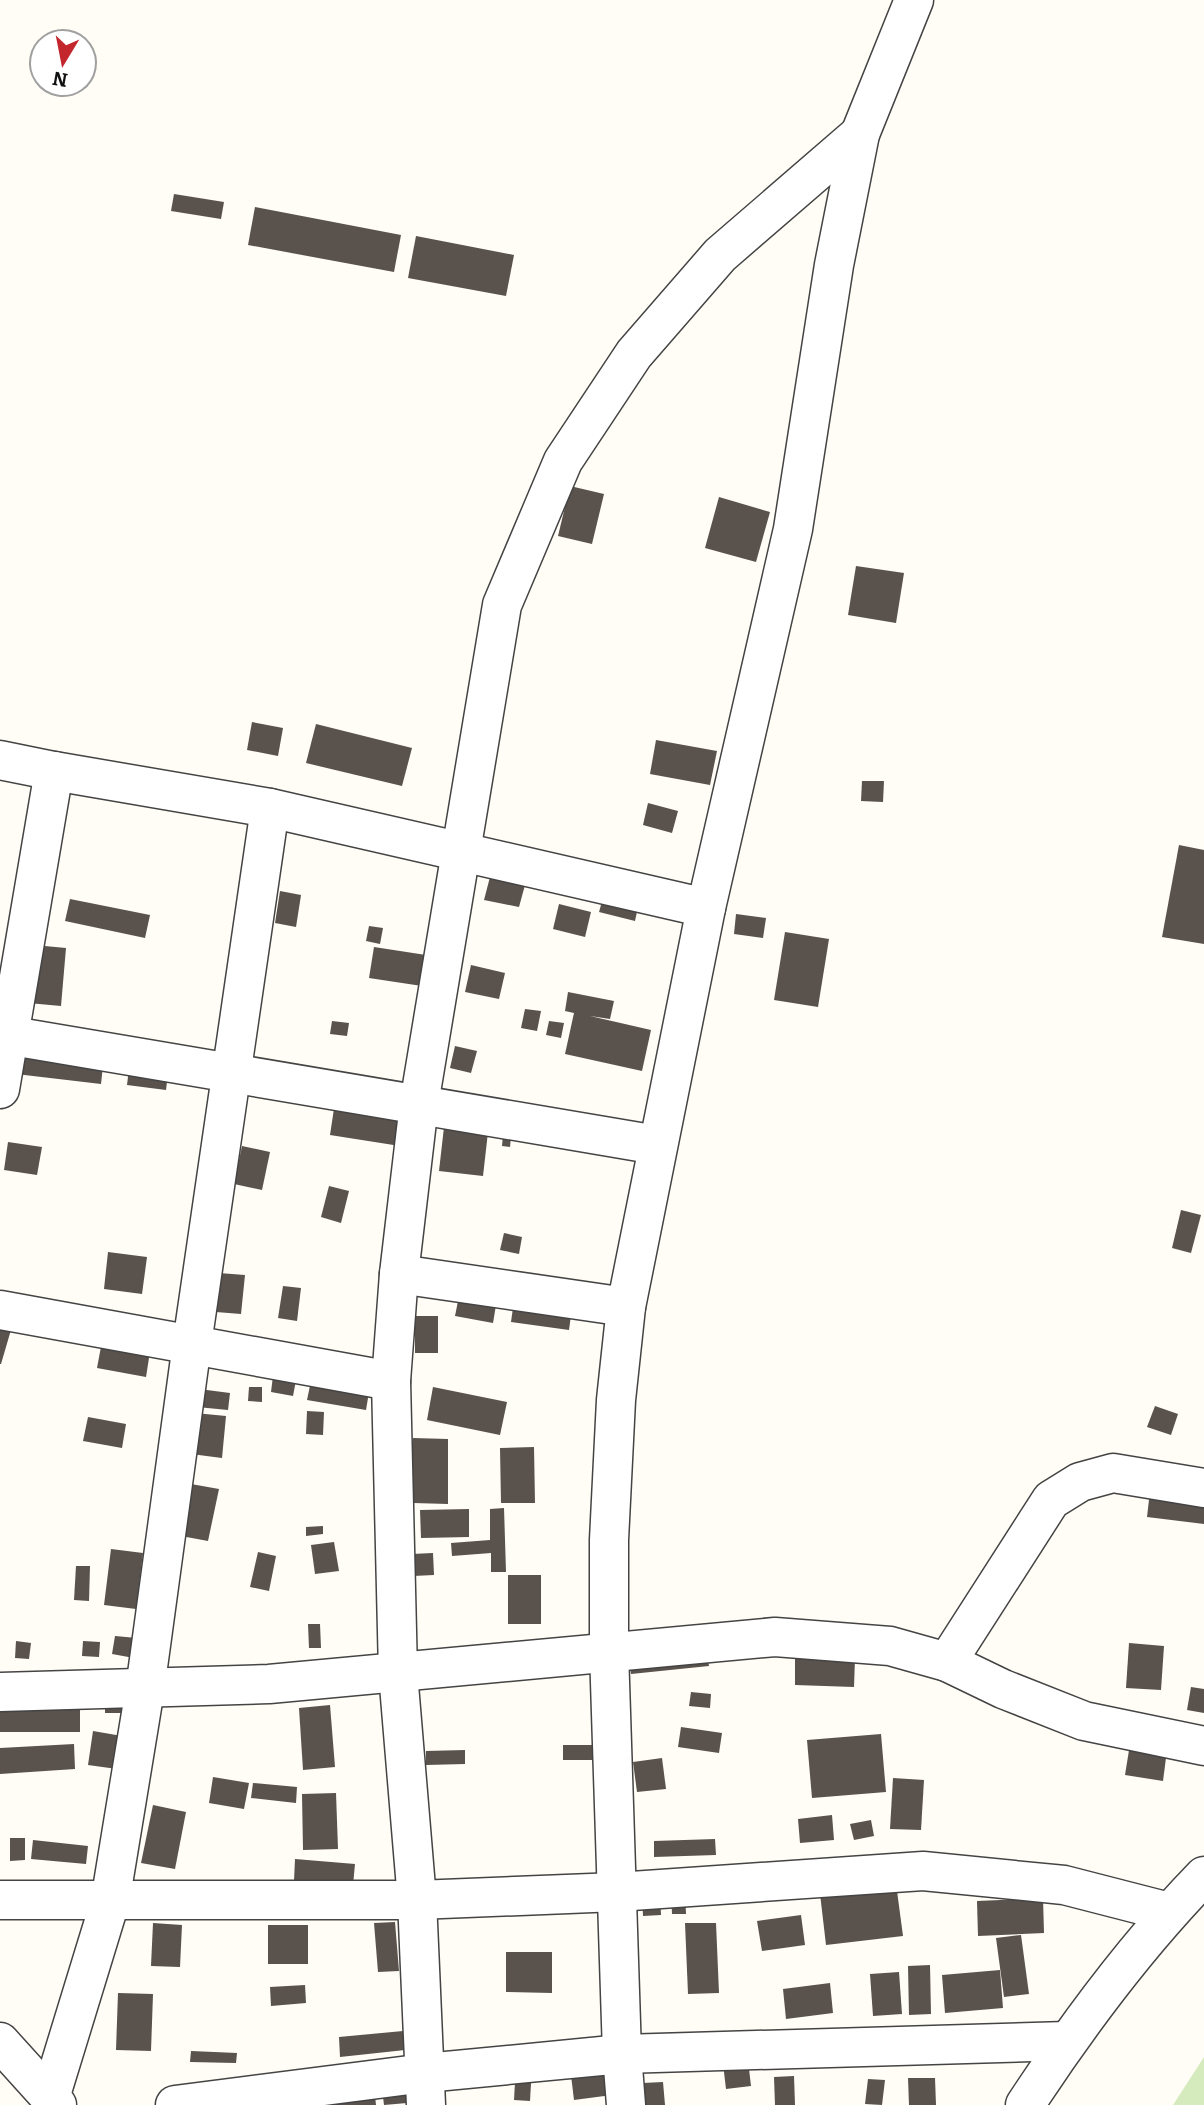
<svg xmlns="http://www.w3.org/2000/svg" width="1204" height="2105" font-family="Bitter,serif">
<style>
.green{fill:#d5ebbd}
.building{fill:#5a524d}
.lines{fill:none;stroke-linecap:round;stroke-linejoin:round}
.minor-casing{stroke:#444;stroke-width:41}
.minor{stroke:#fff;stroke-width:38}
</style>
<rect width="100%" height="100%" fill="#fffdf5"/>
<path class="green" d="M1204 2057V2105H1173Z"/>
<g class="building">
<path d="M174 194 224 202 221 219 171 211Z"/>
<path d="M255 207 401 235 394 272 248 245Z"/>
<path d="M416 236 514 255 506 296 408 278Z"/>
<path d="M570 486 604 494 592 544 558 536Z"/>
<path d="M719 497 770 512 756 562 705 548Z"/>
<path d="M856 566 904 573 896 623 848 615Z"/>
<path d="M252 722 283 728 278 756 247 750Z"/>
<path d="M316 724 412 748 402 786 306 763Z"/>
<path d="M656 740 717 751 710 785 650 774Z"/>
<path d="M862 781H884L883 802 861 801Z"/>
<path d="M648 803 678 811 672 833 643 825Z"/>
<path d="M1179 845 1204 850V944L1162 937Z"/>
<path d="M490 877 525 885 519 907 484 900Z"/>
<path d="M280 891 301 895 296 927 275 923Z"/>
<path d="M603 898 638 907 635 921 599 912Z"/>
<path d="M70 899 150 915 145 938 65 921Z"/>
<path d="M559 904 591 912 585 937 553 929Z"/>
<path d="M736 914 766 918 763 938 734 934Z"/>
<path d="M369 926 383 928 380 944 366 941Z"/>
<path d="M785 932 829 939 818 1007 774 1000Z"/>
<path d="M34 945 66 948 61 1006 28 1003Z"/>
<path d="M374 947 426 955 422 986 369 978Z"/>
<path d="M471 965 505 973 499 999 465 992Z"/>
<path d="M568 992 614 1001 610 1019 590 1016 651 1030 642 1071 565 1054 574 1013 565 1011Z"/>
<path d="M525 1009 541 1011 537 1031 521 1028Z"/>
<path d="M332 1021 349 1023 347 1036 330 1034Z"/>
<path d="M549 1021 564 1023 561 1038 546 1035Z"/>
<path d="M19 1046 104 1056 101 1084 16 1074Z"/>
<path d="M455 1046 477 1051 471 1073 450 1068Z"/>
<path d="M130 1060 169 1066 166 1090 127 1085Z"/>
<path d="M335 1102 405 1112 400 1146 330 1135Z"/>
<path d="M444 1127 488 1132 483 1176 439 1171Z"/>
<path d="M503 1135 511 1137 510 1147 502 1146Z"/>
<path d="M8 1142 42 1147 37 1175 4 1170Z"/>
<path d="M242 1146 270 1152 262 1190 234 1184Z"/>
<path d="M329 1186 349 1191 341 1223 321 1217Z"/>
<path d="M1181 1210 1201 1215 1191 1253 1172 1248Z"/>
<path d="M504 1233 522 1237 519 1254 500 1250Z"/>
<path d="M108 1252 147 1257 142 1294 104 1289Z"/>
<path d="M219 1273 245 1275 241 1314 216 1312Z"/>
<path d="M283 1286 301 1288 297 1321 278 1318Z"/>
<path d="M461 1286 498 1293 493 1323 455 1316Z"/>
<path d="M515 1293 573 1300 569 1330 511 1322Z"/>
<rect x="415" y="1316" width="23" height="37"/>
<path d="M0 1319 13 1323 1 1364H0Z"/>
<path d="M103 1336 151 1345 146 1377 97 1368Z"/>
<path d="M273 1376 296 1380 293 1396 271 1392Z"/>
<path d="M311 1381 369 1392 366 1410 307 1400Z"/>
<path d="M249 1387H262V1402L248 1401Z"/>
<path d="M433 1387 507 1402 500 1435 427 1420Z"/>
<path d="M199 1389 230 1393 228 1410 197 1407Z"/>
<path d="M1155 1406 1178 1414 1171 1435 1147 1427Z"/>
<path d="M307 1411 324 1412 323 1435 306 1434Z"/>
<path d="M195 1413 226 1416 222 1458 191 1454Z"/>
<path d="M88 1417 126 1424 122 1448 83 1441Z"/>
<path d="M413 1438 448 1439V1504L413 1503Z"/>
<path d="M534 1447 535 1503H501L500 1448Z"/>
<path d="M191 1484 219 1489 208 1541 181 1536Z"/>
<path d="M1150 1491 1204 1497V1524L1147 1517Z"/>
<path d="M504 1508 506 1572H491V1553L452 1556 451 1543 490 1540V1509Z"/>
<path d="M469 1509V1537L421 1538 420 1510Z"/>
<path d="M323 1526V1534L306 1536V1527Z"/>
<path d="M334 1542 339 1571 315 1574 311 1545Z"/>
<path d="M111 1549 143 1553 136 1609 104 1605Z"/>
<path d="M258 1552 276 1556 269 1591 250 1587Z"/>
<path d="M433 1553 434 1575 413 1576 412 1554Z"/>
<path d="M76 1566H90L89 1601 74 1600Z"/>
<rect x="508" y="1575" width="33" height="49"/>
<path d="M308 1624H320L321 1648H309Z"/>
<path d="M115 1636 137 1638 134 1658 112 1654Z"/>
<path d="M16 1641 31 1643 29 1659 15 1658Z"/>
<path d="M83 1641 100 1642 99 1657 82 1656Z"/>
<path d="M1129 1643 1164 1646 1161 1690 1126 1688Z"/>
<path d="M706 1645 709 1666 631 1674 628 1654Z"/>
<path d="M795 1656 855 1658 854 1687 795 1685Z"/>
<path d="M1191 1687 1204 1689V1713L1187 1710Z"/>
<path d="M105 1691 124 1692V1713H105Z"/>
<path d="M691 1692 711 1694 710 1708 689 1706Z"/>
<path d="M0 1699 80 1700V1732H0Z"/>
<path d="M330 1705 335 1767 303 1770 299 1708Z"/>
<path d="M681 1727 722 1733 719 1753 678 1747Z"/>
<path d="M93 1731 122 1736 117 1769 88 1765Z"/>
<path d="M881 1734 886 1792 812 1798 807 1740Z"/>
<path d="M74 1744 75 1769 0 1774V1748Z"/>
<path d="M1130 1744 1167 1750 1163 1781 1125 1775Z"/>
<rect x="563" y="1745" width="46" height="15"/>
<path d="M465 1750V1764L426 1765V1751Z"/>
<path d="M662 1758 666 1789 637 1792 633 1762Z"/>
<path d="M213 1777 249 1783 244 1809 209 1803Z"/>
<path d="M893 1778 924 1780 921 1830 890 1829Z"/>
<path d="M253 1783 297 1787 296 1803 251 1798Z"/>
<path d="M336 1793 338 1849 303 1850 302 1794Z"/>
<path d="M153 1805 186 1812 175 1869 141 1863Z"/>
<path d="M832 1815 834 1840 800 1843 798 1819Z"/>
<path d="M871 1820 874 1836 854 1840 850 1824Z"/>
<path d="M10 1838H25V1860L10 1861Z"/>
<path d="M715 1839 716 1855 654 1857V1841Z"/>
<path d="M33 1840 88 1846 86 1864 31 1859Z"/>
<path d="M295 1859 355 1864 353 1885 294 1881Z"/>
<path d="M895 1876 903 1936 826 1945 819 1885Z"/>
<path d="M685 1891 686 1914H672L671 1892Z"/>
<path d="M642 1892H660L661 1915 643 1916Z"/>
<path d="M1043 1898 1044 1933 978 1936 977 1901Z"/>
<path d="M801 1915 805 1945 762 1951 757 1921Z"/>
<path d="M395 1922 399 1971 378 1972 374 1923Z"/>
<path d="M153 1923 182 1925 180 1967 151 1966Z"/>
<path d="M685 1923H716L719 1993 688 1994Z"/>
<rect x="268" y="1925" width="40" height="39"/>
<path d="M1021 1935 1029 1994 1004 1997 996 1938Z"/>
<path d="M506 1952H552V1993L506 1992Z"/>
<path d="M930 1965 931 2014 909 2015 908 1966Z"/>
<path d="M1000 1970 1003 2008 945 2013 942 1975Z"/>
<path d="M899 1972 902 2014 873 2016 870 1974Z"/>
<path d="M830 1983 833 2013 786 2019 783 1989Z"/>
<path d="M305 1985 306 2003 271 2006 270 1987Z"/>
<path d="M118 1993 153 1994 151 2051 116 2050Z"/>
<path d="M403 2031 405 2050 340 2057 339 2037Z"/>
<path d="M191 2051 237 2053 236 2063 190 2062Z"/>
<path d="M747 2052 751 2086 726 2089 722 2055Z"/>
<path d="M607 2062 612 2095 574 2100 570 2067Z"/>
<path d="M516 2065 532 2066 530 2101 514 2100Z"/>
<path d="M794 2076 795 2105H775L774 2077Z"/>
<path d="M908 2078H935L936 2105H909Z"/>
<path d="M868 2079 885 2080 882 2105 865 2104Z"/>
<path d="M663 2082 665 2105H644L643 2083Z"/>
<path d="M374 2087 376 2105H324Z"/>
<path d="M405 2087 407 2103 384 2105 382 2089Z"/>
</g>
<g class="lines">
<g class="minor-casing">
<g id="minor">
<path d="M0 760 54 771 270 808 706 908"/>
<path d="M0 1034 657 1145"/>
<path d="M0 1089 54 771"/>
<path d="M399 1274 626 1307"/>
<path d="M0 1310 391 1381"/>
<path d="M947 1662 1051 1500 1080 1482 1113 1473 1204 1488"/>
<path d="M0 1692 269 1684 775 1637 890 1646 947 1662 1003 1689 1084 1721 1204 1746"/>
<path d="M0 1900H417L617 1892 923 1871 1064 1885 1169 1912"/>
<path d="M0 2042 57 2105"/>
<path d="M50 2098 110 1902 145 1689 192 1344 270 808"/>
<path d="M175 2105 425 2073 622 2054 1067 2041"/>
<path d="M426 2105 417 1900 398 1673 391 1381 399 1274 419 1104 502 605 563 461 634 354 720 255 860 134"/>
<path d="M626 2105 622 2054 609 1651V1540L616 1400 626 1307 706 908 793 529 834 265 860 134 914 0"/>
<path d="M1025 2105C1078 2024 1137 1945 1204 1876"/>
</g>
</g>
<use href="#minor" class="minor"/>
</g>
<g transform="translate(63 63) rotate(190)"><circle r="33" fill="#ffffff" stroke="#a0a0a0" stroke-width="2"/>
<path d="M0-5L12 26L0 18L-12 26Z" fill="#c4262e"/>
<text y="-10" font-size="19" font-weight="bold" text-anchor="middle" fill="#111111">N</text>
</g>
</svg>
